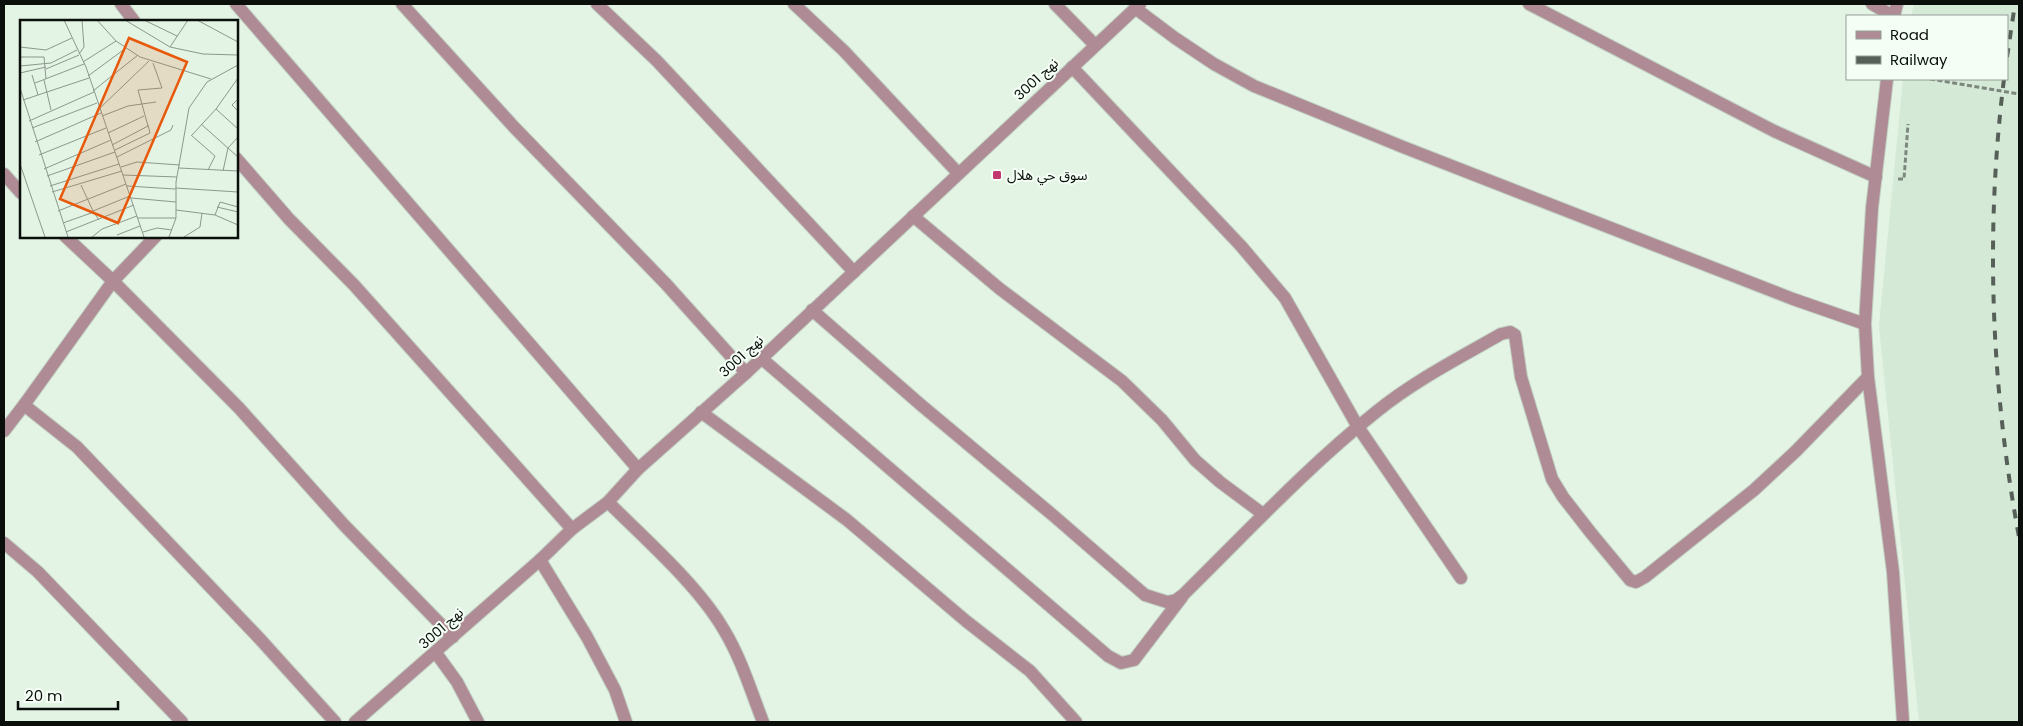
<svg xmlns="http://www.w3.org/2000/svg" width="2023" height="726" font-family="Poppins,'Noto Sans Arabic',sans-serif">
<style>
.built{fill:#d4ead6}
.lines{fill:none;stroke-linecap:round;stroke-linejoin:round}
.minor-casing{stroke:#c0cfc1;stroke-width:14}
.path{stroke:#7d877e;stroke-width:3;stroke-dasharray:5 2.5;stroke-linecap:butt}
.minor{stroke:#af8c95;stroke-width:12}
.rail{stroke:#576058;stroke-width:4;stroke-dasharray:9 9;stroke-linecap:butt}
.path-bridge{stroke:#7d877e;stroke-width:3;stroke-dasharray:5 2.5;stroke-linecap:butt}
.poi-dot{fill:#c2376e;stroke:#f4fef5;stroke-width:2}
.labels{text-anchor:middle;stroke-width:4;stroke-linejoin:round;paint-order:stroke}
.street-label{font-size:14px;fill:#0a0f0b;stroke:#f4fef5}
.poi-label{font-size:14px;fill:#0a0f0b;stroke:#f4fef5;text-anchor:start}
.inset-road{fill:none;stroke:#8c988d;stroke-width:1}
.view{fill:#e8590c;fill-opacity:0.15;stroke:#e8590c;stroke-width:2.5}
.inset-edge{fill:none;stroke:#0a0f0b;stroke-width:2.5}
</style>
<rect width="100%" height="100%" fill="#e3f3e4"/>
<path class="built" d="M1914 4H2019V722H1919L1879 326 1903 79H2007V16H1911Z"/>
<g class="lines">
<g class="minor-casing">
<g id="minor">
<path d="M121 4 134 21"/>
<path d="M236 4 638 469"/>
<path d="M402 4 513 126 666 284 746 373"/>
<path d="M597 4 657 61 854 272"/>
<path d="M794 4 844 51 958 173"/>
<path d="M1055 4 1095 45"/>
<path d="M1529 4 1774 131 1876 177"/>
<path d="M1872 4 1893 16"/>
<path d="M1135 8 1175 38 1214 64 1254 86 1403 147 1793 299 1865 324"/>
<path d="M1894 16 1897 4"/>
<path d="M1072 67 1241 246 1285 298 1358 427 1461 578"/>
<path d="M1887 79 1872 208 1865 324 1868 377 1893 572 1903 722"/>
<path d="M236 158 289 219 354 285 572 529"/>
<path d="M4 174 21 193"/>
<path d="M913 216 1000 289 1122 381 1162 420 1195 460 1220 482 1263 514"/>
<path d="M65 236 113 281 239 408 344 525 453 637"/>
<path d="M812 310 921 405 1055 517 1145 595 1167 602 1176 600 1184 594C1247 532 1307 467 1376 412 1414 381 1459 358 1501 334L1510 332 1515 335 1521 377 1552 479 1563 497 1591 533 1630 580 1636 582 1645 577 1754 490 1796 451 1868 377"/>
<path d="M761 358 1108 656 1121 663 1134 660 1182 597"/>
<path d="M24 405 113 281 156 236"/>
<path d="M701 412 847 520 966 621 1030 671 1076 722"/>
<path d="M4 431 24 405 77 447 259 638 335 722"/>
<path d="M608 502C645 539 698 585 724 630 741 658 751 691 763 722"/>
<path d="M4 543 38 572 182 722"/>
<path d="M540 560 587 637 615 690 626 722"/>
<path d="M436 653 457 682 478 722"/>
<path d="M355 722 540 560 572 529 608 502 638 469 746 373 1140 4"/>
</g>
</g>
<path class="path" d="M1898 179H1904L1908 124"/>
<use href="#minor" class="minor"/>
<g class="rail">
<path d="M2007 57 2015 4"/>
<path d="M2004 79C1985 231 1991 387 2019 537"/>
</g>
<path class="path-bridge" d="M1930 79 2019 94"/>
</g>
<rect class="poi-dot" x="992" y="170" width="10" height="10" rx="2.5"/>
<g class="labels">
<g class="street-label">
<text transform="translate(1036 79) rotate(-43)" y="5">نهج 3001</text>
<text transform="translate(741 356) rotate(-43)" y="5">نهج 3001</text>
<text transform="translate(441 628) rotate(-42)" y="5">نهج 3001</text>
</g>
<g class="poi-label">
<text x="1007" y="180">سوق حي هلال</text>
</g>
</g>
<g transform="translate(20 20)">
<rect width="218" height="218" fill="#e3f3e4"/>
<path class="inset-road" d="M44 0 66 47 124 217M77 0 96 21 120 37 191 59M105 0 150 27 183 34 218 35M124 0 157 16M177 0 218 22M0 27 26 30 52 18M150 27 168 0M59 34 64 27 62 0M0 37H24L26 59M63 42 96 21M0 46 31 43 57 30M26 49 59 35M0 53 26 47M12 55 18 75M68 56 106 28M24 60 31 90M15 63 64 44M0 68 48 217M73 71 118 35M218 79 212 85 218 91M3 80 69 58M79 89 129 41M196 89 218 109M82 96 108 86 136 82M9 101 74 72M181 104 218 137M12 108 77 83M88 113 124 96M171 115 195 136 188 150M172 115 196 89 218 58M15 122 81 93M92 125 128 106 118 70 142 68 133 43M95 130 130 113 128 105M19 135 86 108M97 137 151 110 153 105M0 144 25 217M101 147 117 142 160 145M159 148 218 151M24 149 91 120M203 151 208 128 218 117M103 155 157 157M27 156 95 132M61 165 73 191M30 166 99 144M107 166 155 169M155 168 218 172M32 172 102 151M111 178 156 182M197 187 218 192M156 190 195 195 200 182 218 187M38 191 106 164M195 195 218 205M118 198H156M79 200 73 191 110 176M43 203 74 192M46 212 114 185M123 212 137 208 152 210M97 215 120 206M72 217 82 209 117 196M149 217 156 198V162L169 88 187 62 218 45M164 217 180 207 182 193"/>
<path class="view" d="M109 18 167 42 98 203 40 179Z"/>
<rect width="218" height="218" class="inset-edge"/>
</g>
<rect width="2023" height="726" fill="none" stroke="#0a0f0b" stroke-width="10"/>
<rect x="1846" y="15" width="162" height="65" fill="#f4fef5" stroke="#969e97"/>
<rect x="1856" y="31" width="25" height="8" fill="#af8c95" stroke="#969e97"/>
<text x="1890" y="40" font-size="15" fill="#0a0f0b">Road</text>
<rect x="1856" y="56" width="25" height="8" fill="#576058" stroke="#969e97"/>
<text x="1890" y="65" font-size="15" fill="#0a0f0b">Railway</text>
<path d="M18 701v8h100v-8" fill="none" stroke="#0a0f0b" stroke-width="2.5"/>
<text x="25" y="701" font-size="15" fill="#0a0f0b" stroke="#f4fef5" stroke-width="4" paint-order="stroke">20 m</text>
</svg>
